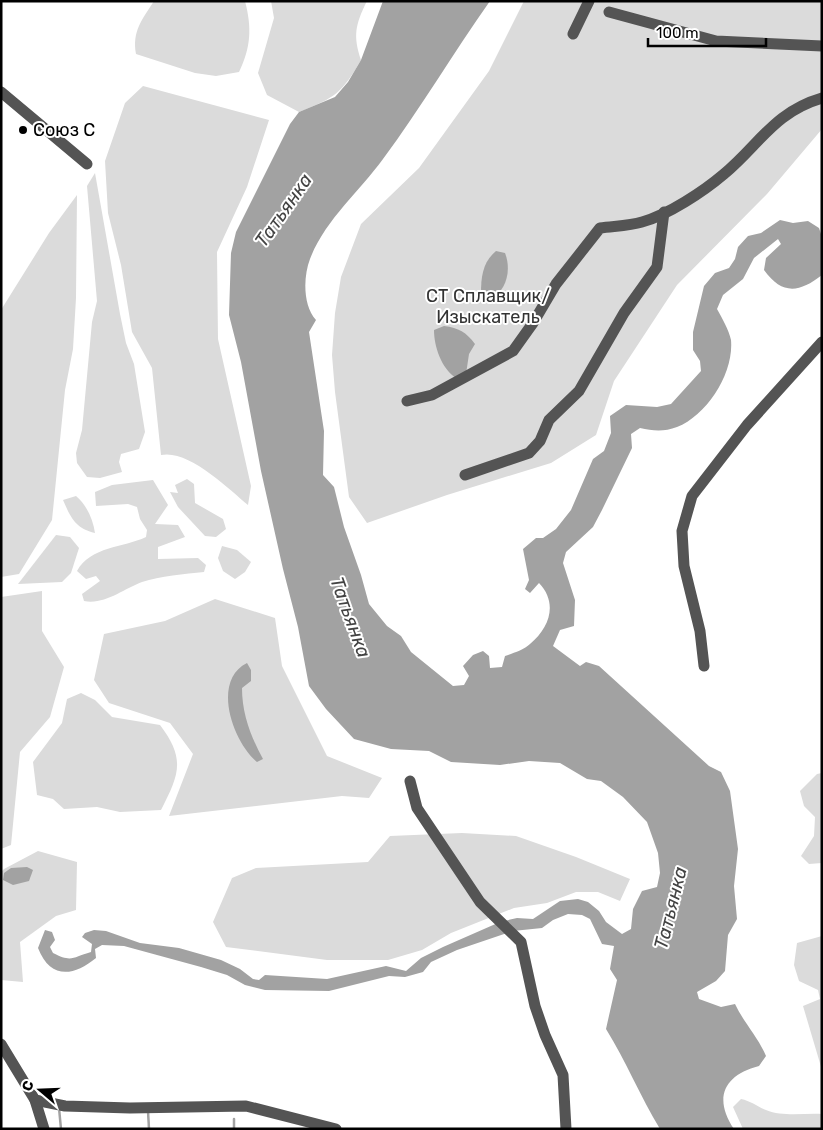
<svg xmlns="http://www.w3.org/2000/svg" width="823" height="1130" font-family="Rubik,sans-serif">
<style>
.green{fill:#dbdbdb}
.water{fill:#a2a2a2}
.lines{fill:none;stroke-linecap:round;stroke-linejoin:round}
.stream{stroke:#a2a2a2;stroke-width:2.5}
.minor{stroke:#545454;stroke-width:11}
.poi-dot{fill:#000;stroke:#fff;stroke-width:2}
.labels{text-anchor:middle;stroke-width:4;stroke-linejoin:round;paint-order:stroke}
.poi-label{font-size:18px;fill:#000;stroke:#fff;text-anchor:start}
.park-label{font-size:18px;fill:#323232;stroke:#fff}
.water-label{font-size:19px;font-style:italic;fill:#434343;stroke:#fff}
</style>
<rect width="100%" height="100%" fill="#fff"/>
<g class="green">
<path d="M154 1H245C252 28 251 47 239 72L216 76 195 73 136 54C132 31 142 20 154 1Z"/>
<path d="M271 1H367C355 25 353 36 361 60 342 93 335 98 299 112L267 95 258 73 274 18Z"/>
<path d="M524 1H822V129L767 194 677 285 614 381 596 435 551 463 447 495 367 523 349 497 335 392 332 355 335 313 341 277 361 224 419 168 489 71Z"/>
<path d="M143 86 269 120 247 187 217 252 218 339 251 486 248 505C228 488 188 449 161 455L152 368 132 332 121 265 108 213 105 161 125 103Z"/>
<path d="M95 173 120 314 126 343 134 364 145 432 139 449 121 454 119 462 122 472 100 478 87 477 77 463 76 453 82 430 92 322 97 301 87 186Z"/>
<path d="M77 195 76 298 73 349 65 390 52 520 19 574 1 577V310L49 233Z"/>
<path d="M187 479 194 484 195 503 223 519 226 529 216 537 205 536 178 507 170 492 178 493 175 485Z"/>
<path d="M153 480 168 505 155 524 178 525 185 537 158 547V559L198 558 206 565 204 572C185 574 160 576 142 582 123 589 105 605 84 601L82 594 100 581 96 576 86 579 77 571C91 546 123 548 146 537L147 530 140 519 137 507 128 504 96 506 95 492 112 485Z"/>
<path d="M76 496C86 504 93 519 95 533 75 528 71 518 63 500Z"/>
<path d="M56 535 70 537 79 548 71 573 62 582 18 584Z"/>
<path d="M222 546 237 550 251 562 245 572 235 579 223 571 218 558Z"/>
<path d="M42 591V631L64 667 50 717 20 752 11 845 1 849V597Z"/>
<path d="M215 599 275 618 282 666 327 756 382 778 369 798 342 796 169 816 193 754 170 723 109 703 94 680 104 634 165 621Z"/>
<path d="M81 693 95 700 112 717 160 725C186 759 179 775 161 810L120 812 97 807 64 809 53 799 37 795 33 762 62 723 67 699Z"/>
<path d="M822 773V863L809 864 801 856 814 836 815 817 804 806 800 791 817 774Z"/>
<path d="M462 833 516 836 576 857 630 879 620 901 598 892H576L547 903 514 908 451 933 422 950 388 960H327L226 947 213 922 232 878 256 868 368 862 390 836Z"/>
<path d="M38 851 77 862 76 910 56 916 20 942 23 982 1 980V872L4 869Z"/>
<path d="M822 936V1070L803 1006 820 999 818 990 799 981 794 965 797 943Z"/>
<path d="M741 1099C751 1101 758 1107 766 1110 783 1117 804 1113 822 1114V1129H743L733 1107Z"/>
</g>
<g class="water">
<path d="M383 1H490C453 53 421 108 383 159 359 192 325 220 310 259 303 277 303 306 316 320L309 332 324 431 323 475 334 487 344 527 361 575 369 604 387 626 401 636 411 652 453 686 464 685 469 676 463 666 473 655 483 651 489 656 490 668 502 667 505 656C513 653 524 650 530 644 550 627 558 603 539 583L530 593 525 589 529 580 523 549 536 538H543L556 529 571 510 593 459 604 451 611 433 610 416 626 405 657 407 671 404 701 371 700 361 693 350V332L704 286 715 273 729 268 735 259 738 247 748 236 761 233 780 220 793 223 808 221 819 228 822 237V275C799 293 782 295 764 270L766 258 781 244 778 239 754 258 743 279 723 295 717 309C722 318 729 330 731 340 734 373 707 415 677 427 664 432 653 431 640 428L631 434 632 448 602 510 593 527 566 552 563 563 575 600 574 626 560 630 553 646 580 666 586 662 599 666 709 766 721 772 730 791 738 849 734 886 737 919 728 935 725 971 716 981 697 992 699 999 721 1007 735 1004C744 1023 758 1037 766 1056L759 1066C724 1075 713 1098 734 1129H660C640 1096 626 1061 606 1029L617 980 610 969 614 946 602 944 590 919 582 915 568 914 553 920 542 928 513 931 457 950 431 962 423 972 405 977 389 976 329 991 265 990 245 985 227 975 201 967 124 946 102 945 95 949 96 958C73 977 50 979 38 948L45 930 52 932 55 940 50 947 53 953C72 963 73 957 91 952L92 944 82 937 85 933 94 930 106 931 140 943 179 948 221 960 240 969 253 979 259 980 265 975 327 979 386 966 406 971 421 958 443 947 500 922 517 918 533 919 560 901 578 899 588 902 599 911 606 922 622 934 631 929 633 909 642 891 657 887 660 873 658 853 647 822 623 797 601 781 587 779 560 763 529 761 500 765 451 762 429 751 391 749 354 739 326 709 309 686 298 627 283 569 261 471 241 362 229 315 231 253 236 232 290 124 299 112 335 97 348 82 361 60Z"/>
<path d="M496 251 505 253C512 271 506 292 489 300L481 293C481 276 483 262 496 251Z"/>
<path d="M444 326C459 328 466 332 475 344L469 354 466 374 456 378C441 368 434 346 434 330Z"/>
<path d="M247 663 251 670V681L242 688C242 714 251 737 263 759L257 762C233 742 211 681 247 663Z"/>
<path d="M27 867 33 870 29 881 13 885 3 880 4 873 11 868Z"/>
</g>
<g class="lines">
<g class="stream">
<path d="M59 1108 61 1129"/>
<path d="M148 1111 149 1129"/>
<path d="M234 1119V1129"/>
</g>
<g class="minor">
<path d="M609 12 716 41 822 46"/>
<path d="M573 34 589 1"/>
<path d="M1 92 87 164"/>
<path d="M407 401 432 395 513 351 533 323 556 284 600 228C614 226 629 226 642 222 668 215 704 191 724 174 759 145 774 112 822 98"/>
<path d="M465 475 529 453 540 441 549 420 579 391 624 313 657 267 664 212"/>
<path d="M704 666 700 631 684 566 682 531 692 496 747 425 822 342"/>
<path d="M410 781 417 808 480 902 521 942 535 1006 545 1035 563 1075 566 1129"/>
<path d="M1 1044 35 1100 44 1129"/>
<path d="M35 1100 65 1106 130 1108 246 1106 336 1129"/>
</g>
</g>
<circle class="poi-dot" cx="23" cy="130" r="5"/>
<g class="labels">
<g class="poi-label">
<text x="33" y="136">Союз С</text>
</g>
<g class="park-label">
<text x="488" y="302">СТ Сплавщик/<tspan x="488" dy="21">Изыскатель</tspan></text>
</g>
<g class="water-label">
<text transform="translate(283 210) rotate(-55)" y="7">Татьянка</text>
<text transform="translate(351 617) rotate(70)" y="7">Татьянка</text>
<text transform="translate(670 908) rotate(-76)" y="7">Татьянка</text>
</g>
</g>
<rect width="823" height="1130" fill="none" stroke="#000000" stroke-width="5"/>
<g transform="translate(40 1090) rotate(289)" stroke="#ffffff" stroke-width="4" paint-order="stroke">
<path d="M0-4L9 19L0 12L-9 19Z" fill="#000000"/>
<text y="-8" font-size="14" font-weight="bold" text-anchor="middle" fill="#000000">С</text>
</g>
<path d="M648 38v8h118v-8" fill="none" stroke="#000000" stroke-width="2.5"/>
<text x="656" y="38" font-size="15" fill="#000000" stroke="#ffffff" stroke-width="4" paint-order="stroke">100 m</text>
</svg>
